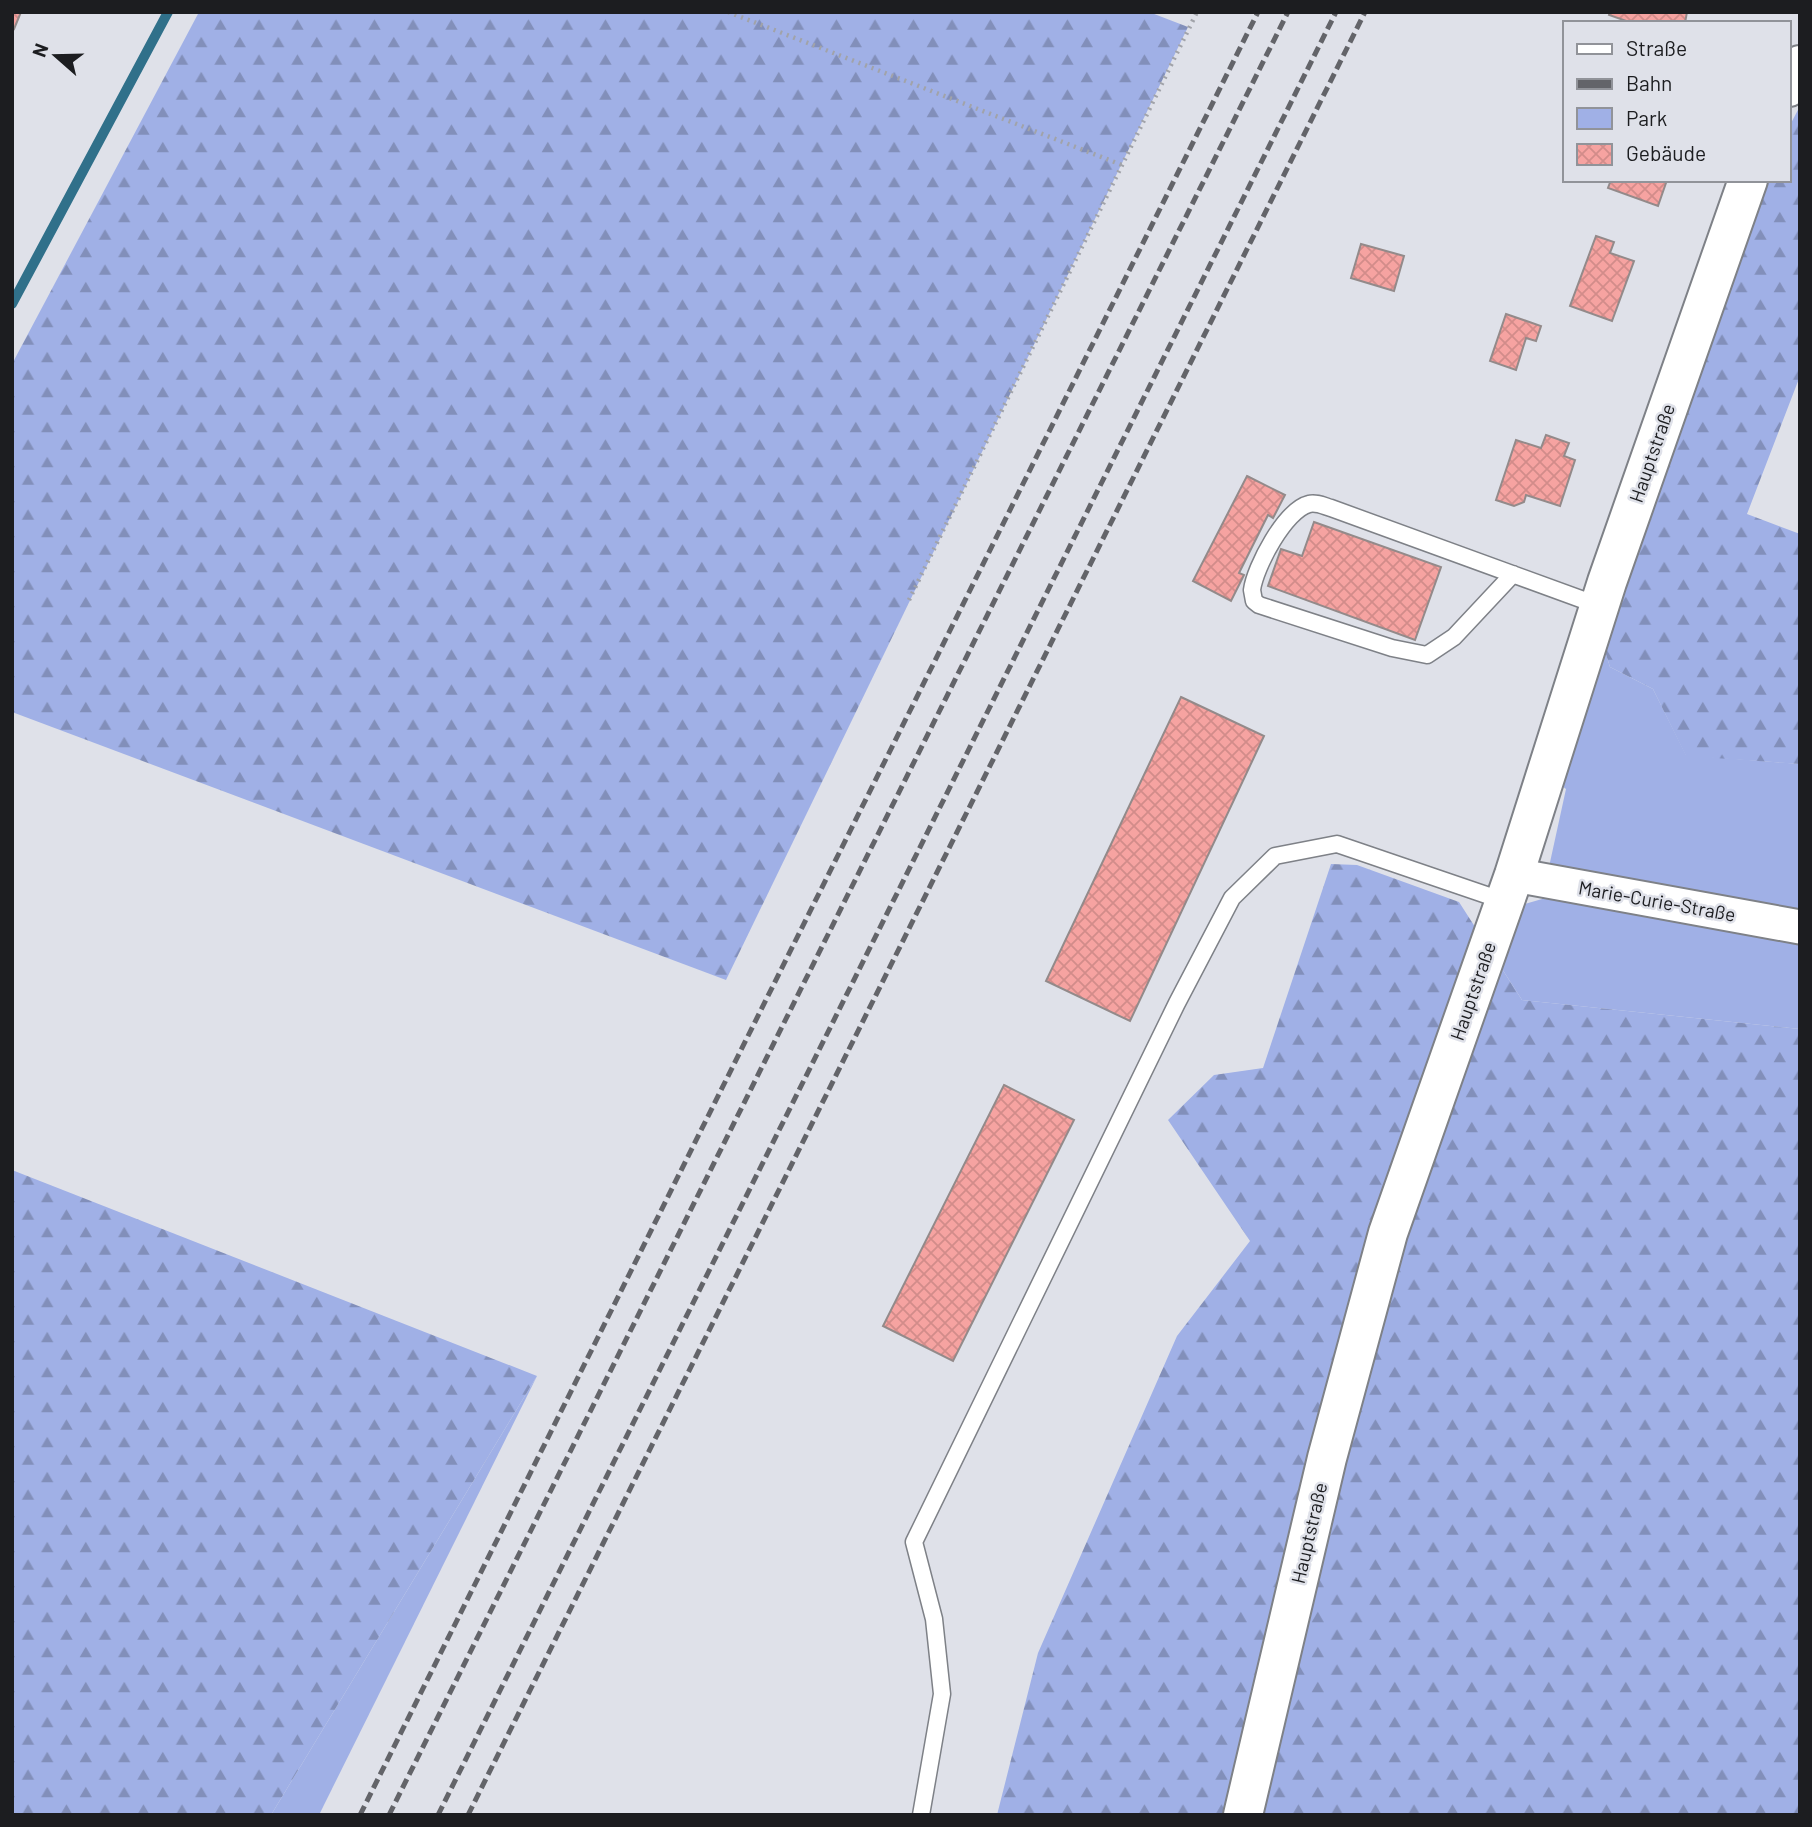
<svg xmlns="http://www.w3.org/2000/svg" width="1812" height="1827" font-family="Barlow,sans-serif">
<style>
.green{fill:#a0b0e6}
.forest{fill:url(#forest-firs)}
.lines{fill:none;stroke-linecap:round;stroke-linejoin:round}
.stream{stroke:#30708a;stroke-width:10}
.building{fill:url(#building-cross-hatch);stroke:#938a8a;stroke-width:2}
.service-casing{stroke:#7e8187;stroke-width:19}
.minor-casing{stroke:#7e8187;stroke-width:37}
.tertiary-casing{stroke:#7e8187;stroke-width:42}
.path{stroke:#a1a3a9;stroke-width:4.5;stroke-dasharray:2 5;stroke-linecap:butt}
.service{stroke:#fff;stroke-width:16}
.minor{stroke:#fff;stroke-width:33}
.tertiary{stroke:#fff;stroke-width:38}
.rail{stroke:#636469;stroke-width:5;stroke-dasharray:10 5;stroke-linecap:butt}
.labels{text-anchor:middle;stroke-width:5;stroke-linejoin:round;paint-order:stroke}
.street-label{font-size:19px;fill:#1c1d20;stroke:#dfe1e9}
</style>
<defs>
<pattern id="forest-firs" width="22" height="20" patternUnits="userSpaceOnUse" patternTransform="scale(1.75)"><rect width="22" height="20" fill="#a0b0e6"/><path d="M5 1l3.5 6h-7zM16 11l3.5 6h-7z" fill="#828fba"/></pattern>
<pattern id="building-cross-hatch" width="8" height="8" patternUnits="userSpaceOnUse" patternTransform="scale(1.75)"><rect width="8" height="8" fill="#f6a3a1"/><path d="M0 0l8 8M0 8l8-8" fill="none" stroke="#d28c8a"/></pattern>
</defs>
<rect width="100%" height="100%" fill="#dfe1e9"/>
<g class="green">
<path d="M1604 648 1610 667 1653 689 1686 755 1800 764V1029L1522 1000 1497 961 1521 905 1542 899 1566 789 1558 783Z"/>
<path d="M537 1376 319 1815H271Z"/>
</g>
<g class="forest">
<path d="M199 12H1149L1188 27 726 980 12 712V364Z"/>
<path d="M1800 106V376L1747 514 1800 534V764L1686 756 1653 689 1610 667 1604 648 1766 180H1789V127Z"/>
<path d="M1331 864 1357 865 1459 902 1522 1000 1800 1029V1815H997L1038 1653 1177 1336 1250 1241 1168 1120 1214 1075 1263 1068Z"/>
<path d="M12 1170 537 1376 271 1815H12Z"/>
</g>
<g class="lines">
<path class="stream" d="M12 304 168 12"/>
</g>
<g class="building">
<path d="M12 12H21L14 29 12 28Z"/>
<path d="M1610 12H1687L1685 23H1632L1609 15Z"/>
<path d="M1611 180H1667L1658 206 1608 188Z"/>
<path d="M1596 236 1614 242 1610 253 1634 261 1612 321 1570 306Z"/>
<path d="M1361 244 1404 256 1394 291 1351 278Z"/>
<path d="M1506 314 1541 326 1536 341 1526 338 1516 370 1490 361Z"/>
<path d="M1546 435 1569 443 1564 456 1575 460 1560 506 1526 495 1524 502 1514 506 1496 500 1516 440 1541 448Z"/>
<path d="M1247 476 1285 495 1273 518 1268 515 1239 573 1244 575 1231 601 1193 581Z"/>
<path d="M1314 522 1441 567 1415 640 1268 586 1281 549 1302 556Z"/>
<path d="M1181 697 1264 736 1130 1021 1046 981Z"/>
<path d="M1004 1085 1074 1120 953 1361 883 1326Z"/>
</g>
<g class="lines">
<g class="service-casing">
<g id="service">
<path d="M1513 574 1454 637 1427 655 1392 648 1259 605 1254 601 1252 590C1255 567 1285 510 1309 504 1316 502 1324 506 1331 508L1600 606"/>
<path d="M921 1815 942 1694 934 1619 914 1542 1177 1003 1232 898 1275 856 1337 844 1504 901"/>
</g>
</g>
<g class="minor-casing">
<path id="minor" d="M1514 875 1800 927"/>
</g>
<g class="tertiary-casing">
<g id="tertiary">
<path d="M1789 87 1800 65"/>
<path d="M1243 1815 1327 1458 1388 1233 1514 875 1607 582 1748 180"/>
</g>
</g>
<g class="path">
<path d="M728 12 1122 165"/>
<path d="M909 600 1197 12"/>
</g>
<use href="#service" class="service"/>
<use href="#minor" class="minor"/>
<use href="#tertiary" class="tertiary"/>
<g class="rail">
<path d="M360 1815 1258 12"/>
<path d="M389 1815 1288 12"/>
<path d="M438 1815 1336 12"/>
<path d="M468 1815 1365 12"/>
</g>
</g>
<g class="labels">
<g class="street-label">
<text transform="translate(1652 453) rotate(-71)" y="7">Hauptstraße</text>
<text transform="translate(1657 901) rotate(10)" y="7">Marie-Curie-Straße</text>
<text transform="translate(1473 991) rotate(-71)" y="7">Hauptstraße</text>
<text transform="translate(1309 1533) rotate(-77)" y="7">Hauptstraße</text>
</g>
</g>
<rect width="1812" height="1827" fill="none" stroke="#1c1d20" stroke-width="28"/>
<rect x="1563" y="21" width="228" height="161" fill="#dfe1e9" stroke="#919399" stroke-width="2"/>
<rect x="1577" y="44" width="35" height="10" fill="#ffffff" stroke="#919399" stroke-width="2"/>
<text x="1626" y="56" font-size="21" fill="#1c1d20">Straße</text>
<rect x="1577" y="79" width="35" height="10" fill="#636469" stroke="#919399" stroke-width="2"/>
<text x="1626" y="91" font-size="21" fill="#1c1d20">Bahn</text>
<rect x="1577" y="108" width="35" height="21" fill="#a0b0e6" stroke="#919399" stroke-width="2"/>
<text x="1626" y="126" font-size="21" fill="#1c1d20">Park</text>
<rect x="1577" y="144" width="35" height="21" fill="url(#building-cross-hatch)" stroke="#919399" stroke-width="2"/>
<text x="1626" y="161" font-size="21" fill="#1c1d20">Gebäude</text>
<g transform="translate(56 56) rotate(290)" stroke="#dfe1e9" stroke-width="5" paint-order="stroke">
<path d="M0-5L12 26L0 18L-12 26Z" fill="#1c1d20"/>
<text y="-10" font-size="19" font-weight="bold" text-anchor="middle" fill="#1c1d20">N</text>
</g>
</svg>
